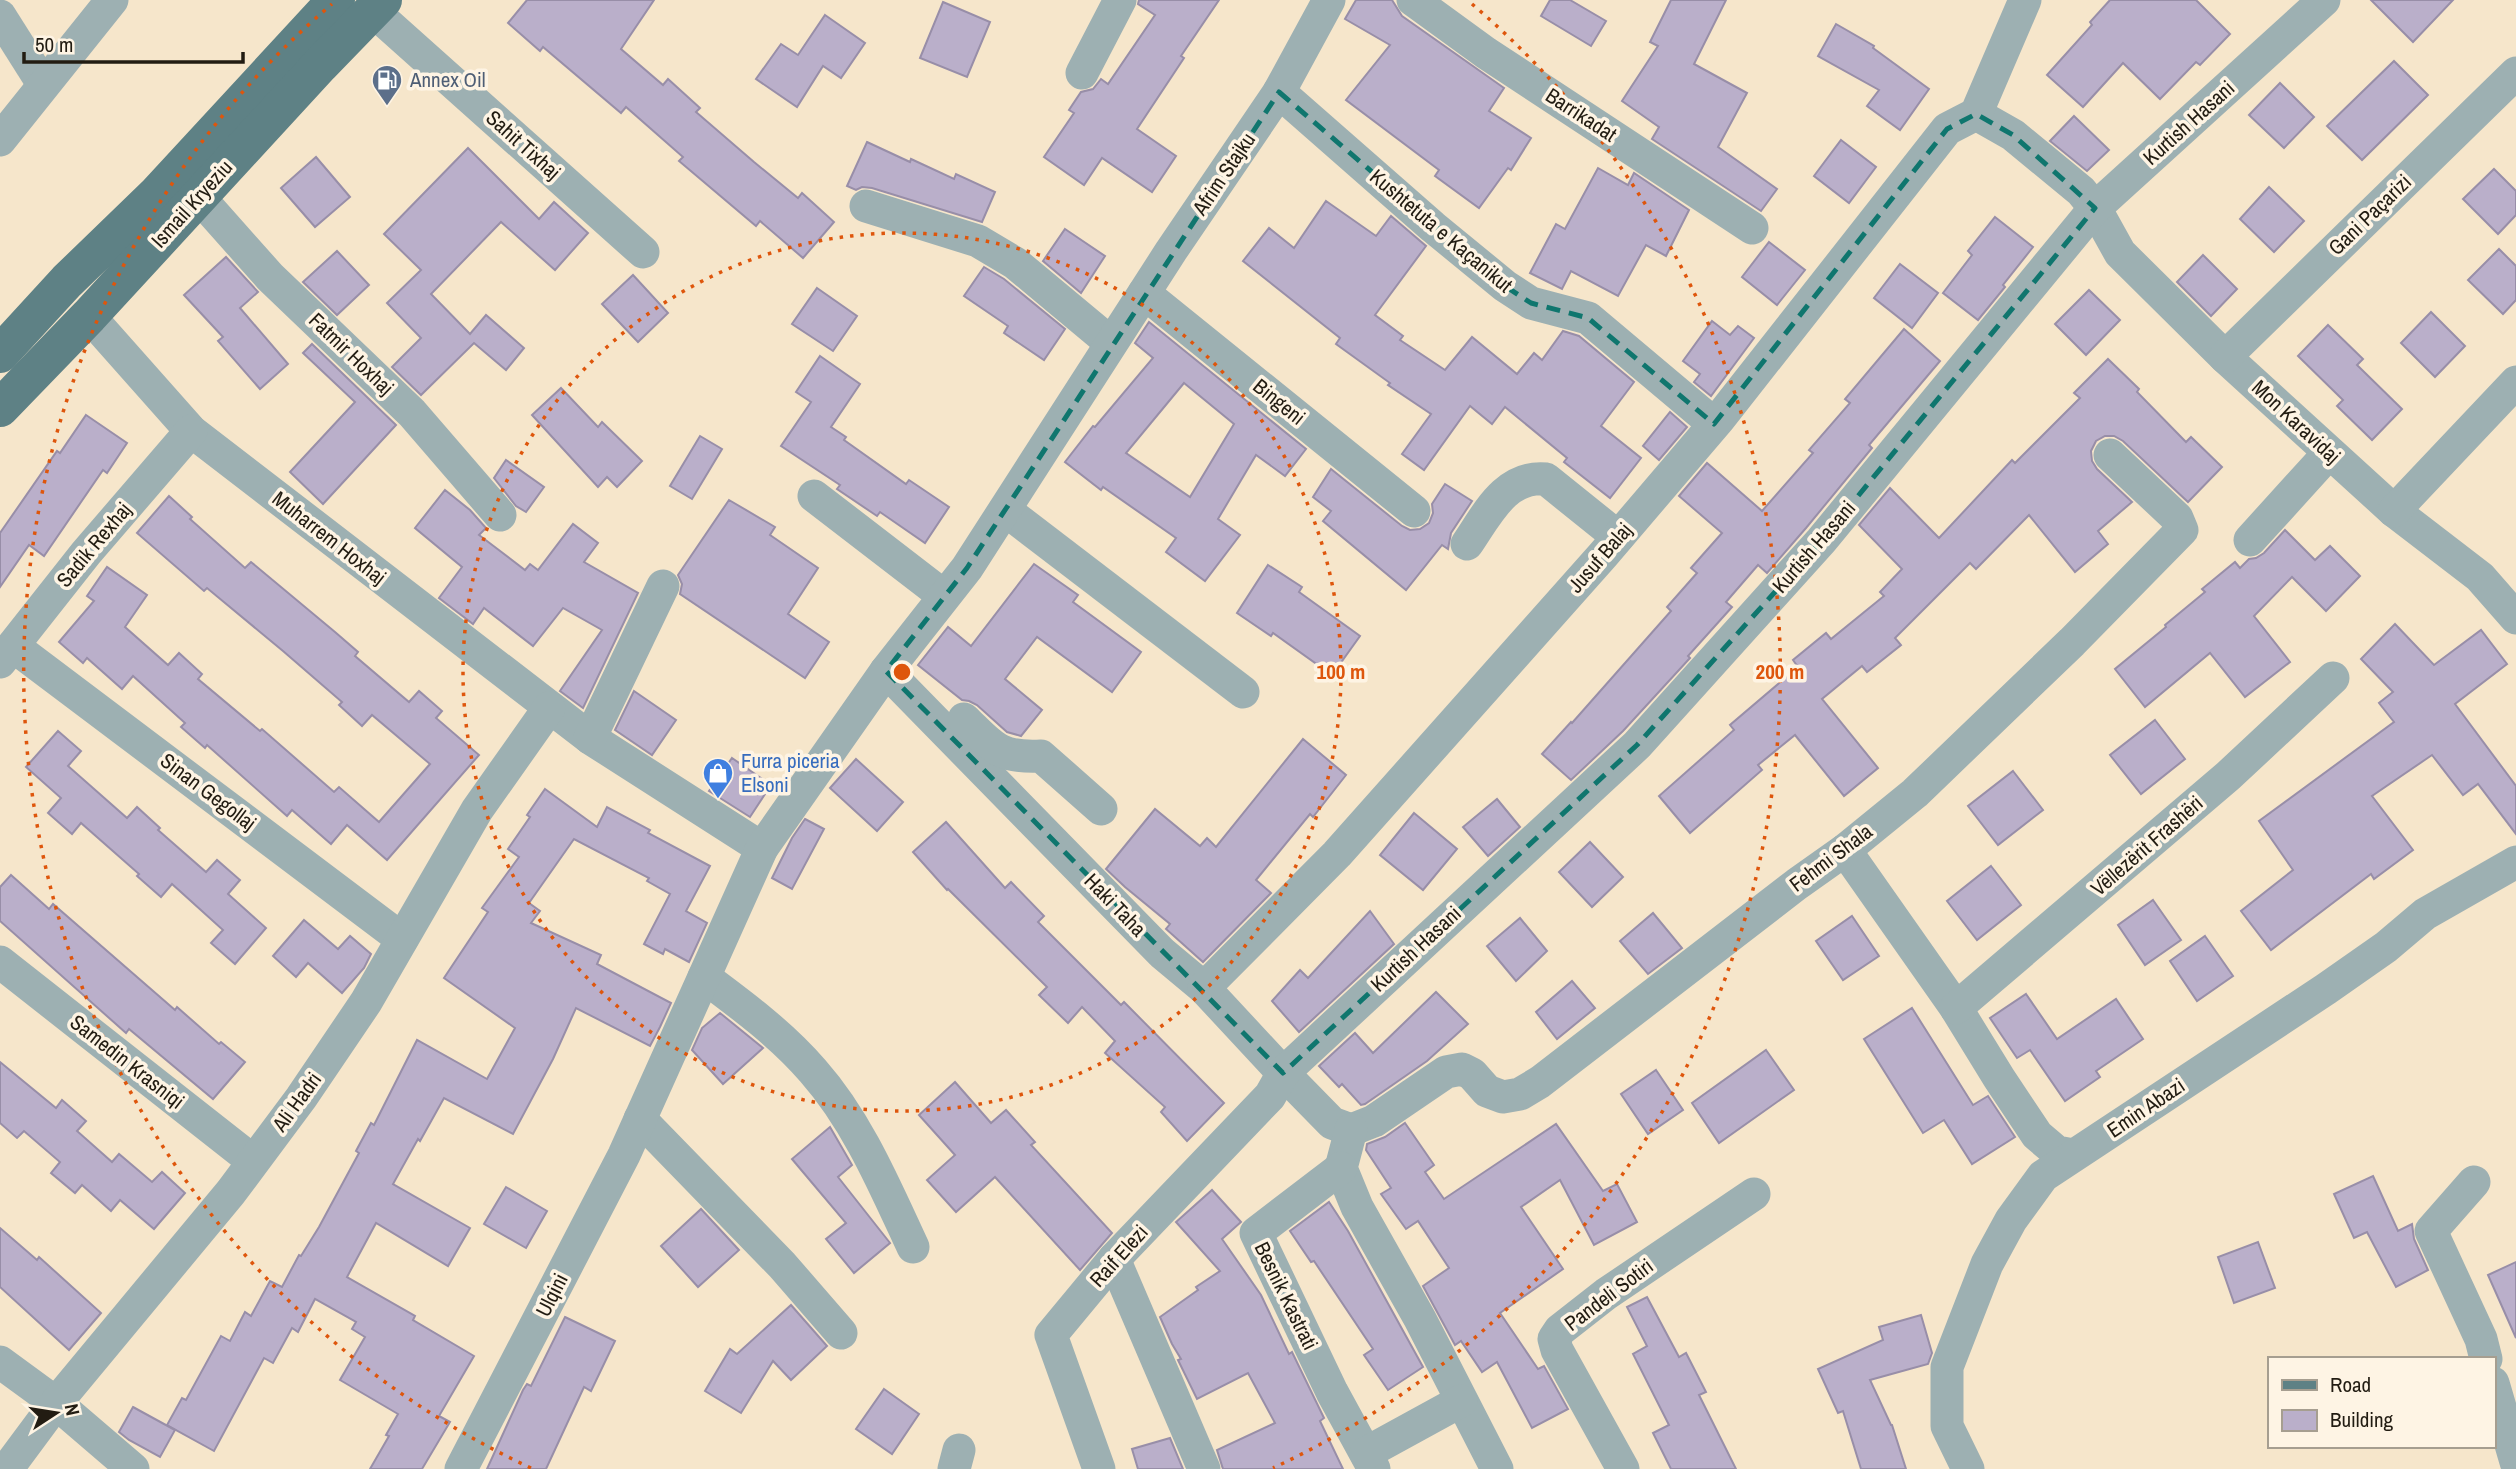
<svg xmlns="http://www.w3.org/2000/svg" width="2516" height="1469" font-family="'Archivo Narrow',sans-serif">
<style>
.building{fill:#baafca;stroke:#988ea8;stroke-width:2;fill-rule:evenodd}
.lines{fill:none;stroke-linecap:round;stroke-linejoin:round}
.minor{stroke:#9db0b2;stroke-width:33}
.major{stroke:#5e8185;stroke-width:38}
.marked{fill:none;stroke:#0f766e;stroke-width:5;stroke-dasharray:14 9;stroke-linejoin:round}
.ring{fill:none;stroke:#de560c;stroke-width:3.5;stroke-dasharray:3.5 7}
.labels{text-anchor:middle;stroke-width:7;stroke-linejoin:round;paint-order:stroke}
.service-label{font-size:21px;fill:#4e5e75;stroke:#fef4e4;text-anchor:start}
.street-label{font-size:21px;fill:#221c12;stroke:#fef4e4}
.shop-label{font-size:21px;fill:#366cbe;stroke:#fef4e4;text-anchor:start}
.centre{fill:#de560c;stroke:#fef4e4;stroke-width:3.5}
.ring-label{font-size:21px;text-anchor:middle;font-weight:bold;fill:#de560c;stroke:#fef4e4;stroke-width:7;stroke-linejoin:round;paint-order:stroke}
</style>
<rect width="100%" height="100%" fill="#f6e6cb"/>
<g class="building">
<path d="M527 0H654L621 49 663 85 668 79 700 108 696 112 754 162 798 198 802 193 834 222 803 258 760 221 756 226 679 161 683 157 626 107 621 113 543 47 540 51 508 23Z"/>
<path d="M1139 0H1219L1181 56 1184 58 1137 129 1176 156 1152 192 1102 158 1084 185 1044 157 1074 113 1069 110 1081 92 1093 89 1101 79 1108 84 1155 15 1138 4Z"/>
<path d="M1356 0H1392L1402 16 1504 88 1489 111 1531 138 1511 170 1508 168 1479 208 1435 176 1439 170 1346 100 1390 45 1345 19Z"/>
<path d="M1550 0H1570L1606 21 1591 46 1541 16Z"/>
<path d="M1671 0H1726L1694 64 1747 93 1718 147 1777 189 1761 211 1652 139 1659 127 1622 101 1658 46 1650 42Z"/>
<path d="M2110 0H2196L2230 34 2200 65 2196 62 2160 99 2123 63 2083 107 2047 75 2092 25 2090 22Z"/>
<path d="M2371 0H2453L2413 42Z"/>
<path d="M943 2 990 22 967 77 920 58Z"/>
<path d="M825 15 865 43 841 78 823 66 797 107 756 79 781 44 798 55Z"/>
<path d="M1836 24 1874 46 1873 48 1929 89 1900 130 1867 106 1879 90 1818 56Z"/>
<path d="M2394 61 2428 95 2362 160 2327 126Z"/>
<path d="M2280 83 2314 117 2284 148 2249 115Z"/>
<path d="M2074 116 2109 150 2087 171 2050 141Z"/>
<path d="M1841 140 1876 167 1849 203 1814 176Z"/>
<path d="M867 142 910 162 911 159 954 179 956 174 995 192 982 222 872 188 862 187 856 190 847 186Z"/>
<path d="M468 148 539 219 554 202 588 233 555 270 501 222 431 294 470 334 486 315 524 348 506 370 474 343 421 395 392 367 421 338 387 303 421 270 384 234Z"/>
<path d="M316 157 350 197 315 227 281 188Z"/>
<path d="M1598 168 1628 185 1634 173 1689 210 1666 256 1646 245 1618 296 1571 271 1562 289 1530 273 1556 224 1565 229Z"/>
<path d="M2494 169 2516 191V215L2498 234 2463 199Z"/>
<path d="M2269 187 2304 221 2274 252 2240 219Z"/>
<path d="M1326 201 1376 236 1391 216 1426 246 1375 315 1403 336 1400 340 1445 370 1472 337 1517 374 1534 353 1542 360 1563 331 1579 336 1634 382 1601 426 1641 458 1610 498 1564 462 1567 458 1505 407 1492 424 1470 406 1424 470 1402 454 1431 414 1388 385 1390 383 1336 344 1340 338 1243 261 1269 228 1294 248Z"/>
<path d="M1995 217 2033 247 2003 285 2005 287 1978 320 1943 293 1972 255 1968 251Z"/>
<path d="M1065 229 1105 256 1081 293 1043 261Z"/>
<path d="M1769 242 1805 270 1777 305 1742 277Z"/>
<path d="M2499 249 2516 266V300L2503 314 2468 280Z"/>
<path d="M337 251 369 285 337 315 303 282Z"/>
<path d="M2203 255 2237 289 2211 316 2177 282Z"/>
<path d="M226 257 258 292 240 308 288 364 260 389 218 341 223 337 184 295Z"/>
<path d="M1900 264 1938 293 1912 328 1874 298Z"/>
<path d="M984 267 1004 279 1065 329 1044 360 1004 333 1008 326 964 296Z"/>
<path d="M633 275 668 313 638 342 602 304Z"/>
<path d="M817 288 857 316 833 351 792 324Z"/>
<path d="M2089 290 2120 320 2086 355 2055 324Z"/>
<path d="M2431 312 2465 346 2435 377 2401 343Z"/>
<path d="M1712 321 1730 335 1738 326 1754 338 1711 396 1694 382 1700 374 1683 361Z"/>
<path d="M1149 322 1306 449 1285 476 1256 455 1218 519 1240 535 1205 581 1166 552 1176 538 1103 487 1101 490 1065 462 1093 426 1095 427 1153 358 1135 343ZM1184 383 1234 424 1190 497 1126 453Z"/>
<path d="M2328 325 2363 359 2357 365 2402 409 2372 440 2337 406 2343 400 2298 356Z"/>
<path d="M1904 329 1940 361 1869 445 1872 448 1806 528 1767 573 1758 565 1726 602 1732 607 1688 656 1690 658 1623 731 1571 780 1542 754 1571 722 1572 723 1671 611 1667 607 1697 573 1691 568 1722 533 1679 496 1707 463 1762 511 1813 453 1809 450 1850 403 1845 399Z"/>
<path d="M312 344 396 425 323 504 290 472 355 402 303 353Z"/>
<path d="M820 356 860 384 831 427 846 437 844 440 906 484 909 480 949 507 925 543 880 512 877 516 837 489 840 485 781 446 811 402 796 392Z"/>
<path d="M2108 359 2139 389 2137 392 2186 442 2191 437 2222 467 2188 502 2123 441 2114 436H2105L2096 441 2091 451 2092 461 2097 469 2132 502 2098 531 2108 544 2075 572 2029 515 1976 569 1970 563 1895 638 1901 645 1867 672 1862 666 1822 699 1878 768 1844 796 1795 735 1758 765 1762 770 1690 833 1659 796 1734 730 1730 725 1798 667 1793 660 1826 633 1831 639 1884 596 1880 592 1902 569 1859 525 1890 488 1939 538 2012 460 2015 463 2080 398 2074 393Z"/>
<path d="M561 388 598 427 602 422 642 461 617 487 607 477 598 487 532 415Z"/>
<path d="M1670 412 1687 427 1659 460 1643 446Z"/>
<path d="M86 415 127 443 107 473 103 470 44 556 29 545 0 587V533L57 451 60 453Z"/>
<path d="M700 436 722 449 692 499 670 486Z"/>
<path d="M506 460 544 487 526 512 516 506 494 478Z"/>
<path d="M1331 469 1402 526 1410 530 1420 529 1429 523 1433 513 1432 504 1445 484 1472 501 1451 533 1448 549 1442 545 1406 590 1323 521 1331 511 1313 497Z"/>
<path d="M445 490 470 510 486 528 479 535 525 570 530 564 538 570 573 524 598 543 584 562 638 593 583 708 560 691 602 630 563 608 533 646 484 608 473 624 439 598 462 567 415 528Z"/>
<path d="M169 496 192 517 190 519 245 568 251 562 335 632 358 652 355 656 409 702 419 691 442 711 436 718 479 755 387 860 347 825 331 844 292 810 287 816 207 745 205 748 181 727 185 723 133 676 122 689 87 658 83 663 59 642 94 601 87 596 107 567 147 595 125 627 168 665 179 653 202 674 198 679 260 731 262 729 334 792 339 787 379 822 430 764 372 715 362 726 339 705 342 702 283 651 207 588 204 591 137 533Z"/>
<path d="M729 500 775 527 770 535 818 568 788 614 829 642 805 678 680 594 682 584 678 575Z"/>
<path d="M2285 530 2315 560 2330 546 2360 576 2326 611 2292 577 2254 616 2290 662 2245 697 2210 653 2145 707 2115 669 2166 627 2165 625 2205 592 2202 589 2235 562 2240 568 2249 559 2256 558 2264 553Z"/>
<path d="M1034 564 1078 595 1073 602 1141 652 1112 692 1037 637 1005 679 1042 710 1021 736 1007 732 977 705 969 701 962 700 918 665 948 627 971 646Z"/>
<path d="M1268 565 1302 587 1299 592 1360 636 1332 675 1273 633 1271 636 1237 613Z"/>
<path d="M2395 624 2434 665 2481 630 2507 664 2455 704 2516 786V834L2478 784 2463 795 2432 755 2372 796 2413 850 2374 879 2371 874 2271 950 2241 911 2293 870 2259 821 2394 722 2379 703 2393 692 2361 659Z"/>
<path d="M634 691 676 720 652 755 615 730Z"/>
<path d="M2155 720 2185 759 2141 794 2110 755Z"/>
<path d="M58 731 81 751 68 766 127 818 137 807 160 828 158 830 206 872 217 860 240 880 228 894 266 928 235 964 211 943 223 930 172 884 161 897 137 876 139 874 81 823 72 834 48 813 61 798 26 767Z"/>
<path d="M1303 739 1346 775 1313 817 1310 814 1256 880 1271 893 1203 962 1166 929 1170 924 1125 887 1106 869 1155 809 1200 846 1207 838 1216 847Z"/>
<path d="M732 758 771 785 750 817 709 791Z"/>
<path d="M856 759 903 802 877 831 830 788Z"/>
<path d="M2013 771 2043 810 1998 845 1968 806Z"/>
<path d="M545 789 597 827 607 807 650 830 648 833 710 866 686 911 707 923 689 962 665 949 663 954 644 944 670 894 647 881 649 878 574 839 529 903 540 911 531 923 601 955 597 964 671 1003 660 1027 650 1046 576 1008 553 1059 513 1134 444 1098 420 1141 418 1139 393 1184 470 1228 448 1266 376 1223 347 1277 415 1316 413 1320 474 1356 439 1416 450 1422 422 1469H370L389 1436 386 1435 398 1414 340 1380 365 1337 352 1329 356 1322 315 1299 298 1332 292 1328 273 1363 264 1358 214 1451 167 1425 182 1398 186 1400 221 1336 230 1341 245 1312 251 1316 270 1281 282 1287 299 1255 301 1256 319 1227 359 1153 356 1151 371 1123 374 1125 417 1040 487 1079 515 1028 444 978 488 912 482 908 519 857 508 849 530 817 527 815Z"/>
<path d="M1497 799 1520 827 1488 856 1463 827Z"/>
<path d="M1414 813 1457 849 1423 890 1380 855Z"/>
<path d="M805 819 824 829 792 889 772 878 792 838Z"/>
<path d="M946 822 1005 888 1011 882 1044 916 1038 922 1121 1005 1124 1002 1224 1103 1187 1141 1161 1112 1165 1107 1105 1053 1115 1041 1082 1007 1068 1023 1039 995 1047 987 948 889 947 890 913 852Z"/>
<path d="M1590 842 1623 877 1592 907 1559 872Z"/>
<path d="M1991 866 2021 905 1977 940 1947 901Z"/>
<path d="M11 875 49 909 53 904 175 1010 177 1007 219 1044 221 1042 245 1062 213 1099 129 1029 126 1033 0 921V887Z"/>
<path d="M2153 900 2181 940 2145 965 2118 925Z"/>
<path d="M1370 911 1394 944 1299 1032 1272 1001 1300 970 1308 978Z"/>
<path d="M1653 913 1682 948 1648 974 1620 941Z"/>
<path d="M1852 916 1879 956 1843 980 1816 941Z"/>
<path d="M1520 918 1547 951 1516 981 1487 946Z"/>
<path d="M304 920 338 949 350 936 371 954 364 968 342 993 308 963 296 977 273 956Z"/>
<path d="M2205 936 2233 976 2197 1001 2170 961Z"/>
<path d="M1572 981 1595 1008 1557 1039 1536 1012Z"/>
<path d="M1436 992 1468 1024 1427 1061 1365 1104 1361 1105 1342 1084 1339 1087 1319 1066 1355 1033 1373 1053Z"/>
<path d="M2026 994 2057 1039 2116 999 2143 1039 2096 1071 2100 1077 2065 1101 2030 1050 2017 1058 1990 1018Z"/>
<path d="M1912 1008 1973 1105 1988 1096 2015 1137 1972 1164 1944 1120 1923 1133 1864 1039Z"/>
<path d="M720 1013 763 1048 723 1084 692 1050 702 1028Z"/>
<path d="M1766 1050 1794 1090 1719 1143 1692 1103Z"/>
<path d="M0 1062 56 1108 62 1100 86 1121 77 1131 112 1162 119 1154 152 1182 162 1172 185 1193 154 1229 120 1200 111 1211 82 1185 75 1193 51 1173 60 1162 24 1131 17 1138 0 1123Z"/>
<path d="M1656 1070 1683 1110 1648 1134 1621 1094Z"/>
<path d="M955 1082 991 1123 1006 1110 1035 1142 1031 1145 1112 1233 1080 1270 995 1177 956 1212 927 1180 955 1155 919 1115Z"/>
<path d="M1405 1123 1434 1165 1425 1172 1444 1199 1556 1124 1603 1191 1617 1184 1637 1222 1594 1245 1560 1180 1521 1207 1563 1269 1500 1313 1538 1369 1544 1366 1568 1409 1532 1428 1497 1362 1482 1372 1461 1341 1455 1345 1423 1286 1449 1268 1418 1221 1406 1229 1381 1194 1391 1188 1366 1150 1367 1144 1385 1137Z"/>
<path d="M830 1127 852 1165 838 1177 890 1243 854 1273 826 1239 846 1223 792 1159Z"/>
<path d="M2373 1176 2398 1231 2412 1224 2414 1239 2428 1270 2396 1287 2367 1232 2354 1238 2334 1194Z"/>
<path d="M506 1187 547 1211 526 1248 484 1224Z"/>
<path d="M1212 1190 1241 1222 1222 1239 1261 1295 1289 1354 1292 1352 1324 1418 1320 1421 1343 1469H1223L1217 1450 1275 1423 1248 1373 1197 1399 1178 1360 1181 1359 1172 1344 1160 1317 1198 1290 1196 1287 1220 1271 1176 1222Z"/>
<path d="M1329 1202 1348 1231 1423 1367 1388 1390 1364 1355 1373 1349 1314 1261 1311 1262 1290 1231Z"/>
<path d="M701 1209 739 1250 698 1287 661 1246Z"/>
<path d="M0 1228 37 1260 39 1257 101 1313 69 1350 0 1287Z"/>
<path d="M2258 1242 2275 1288 2234 1303 2218 1257Z"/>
<path d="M2516 1262V1338L2488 1275Z"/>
<path d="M1647 1297 1679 1357 1686 1353 1706 1392 1699 1395 1736 1469H1671L1653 1433 1669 1425 1633 1354 1647 1346 1627 1307Z"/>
<path d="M791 1305 827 1346 791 1380 773 1361 741 1413 705 1391 730 1349 737 1354Z"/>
<path d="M1921 1315 1932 1353 1928 1364 1870 1380 1891 1425H1892L1906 1469H1861L1843 1411 1838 1413 1818 1369 1883 1340 1879 1327Z"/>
<path d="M565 1317 615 1341 591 1391 584 1387 546 1469H487L523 1390 527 1384 531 1386Z"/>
<path d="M884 1389 919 1414 892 1454 856 1429Z"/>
<path d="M133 1407 175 1430 160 1457 129 1440 119 1432Z"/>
<path d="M1170 1438 1183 1469H1138L1132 1449Z"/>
</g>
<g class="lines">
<g class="minor">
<path d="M1413 0 1486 53 1752 228"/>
<path d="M373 11 643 252"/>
<path d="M0 16 43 84"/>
<path d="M1082 73 1120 0"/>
<path d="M1279 92 1433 227 1505 286 1531 303 1588 318 1714 424"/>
<path d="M1976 114 2013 135 2081 191 2095 208 2120 253 2225 357 2394 511 2480 577 2516 618"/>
<path d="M0 140 112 0"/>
<path d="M198 196 270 277 412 413 500 515"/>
<path d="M866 206 978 241 1015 263 1111 343"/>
<path d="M1144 293 1414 511"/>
<path d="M89 316 191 431 590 738 762 848"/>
<path d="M2225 357 2516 73"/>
<path d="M814 496 944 596"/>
<path d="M1005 510 1243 692"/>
<path d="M2394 511 2516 382"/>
<path d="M2250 540 2329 453"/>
<path d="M1467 544C1487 515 1505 475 1546 479L1618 537"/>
<path d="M13 646 402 939"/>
<path d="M0 662 86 553 191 431"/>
<path d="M886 671 1162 953 1204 988 1283 1073 1332 1123 1351 1130"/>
<path d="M964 719C993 747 998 758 1041 756L1101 809"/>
<path d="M590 738 663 586"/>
<path d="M1845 850 1956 1008 1999 1078 2037 1135 2057 1152 2073 1155"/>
<path d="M0 962 253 1161"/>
<path d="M704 977C743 1006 782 1035 813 1071 858 1122 885 1187 913 1247"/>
<path d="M1204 988 1337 854 1603 555 1719 419 1947 129 1976 114 2025 0"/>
<path d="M1956 1008 2228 776 2333 678"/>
<path d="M640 1119 782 1265 841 1333"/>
<path d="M1351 1130 1374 1121 1446 1072 1462 1069 1472 1074 1487 1091 1503 1097 1520 1094 1540 1082 1797 884 1845 850 1915 793 2072 642 2182 530 2177 518 2110 455"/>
<path d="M1351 1130 1341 1168 1357 1207 1420 1319 1497 1469"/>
<path d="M1341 1168 1256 1233 1332 1392 1374 1469"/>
<path d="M2474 1182 2431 1231 2481 1339 2486 1359"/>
<path d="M1114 1259 1204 1469"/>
<path d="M0 1362 56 1403 133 1469"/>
<path d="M2493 1383 2516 1462"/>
<path d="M1366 1453 1461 1401"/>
<path d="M7 1469 56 1403 231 1192 301 1098 366 1002 477 810 549 708"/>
<path d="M461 1469 624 1155 762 848 886 671 967 568 1171 251 1279 92 1329 0"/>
<path d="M954 1469 959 1450"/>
<path d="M1099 1469 1051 1335 1114 1259 1270 1096 1283 1073 1637 745 1821 541 2095 208 2324 0"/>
<path d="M1623 1469 1557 1350 1554 1339 1560 1330 1606 1294 1754 1194"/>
<path d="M1968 1469 1947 1426V1367L1987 1264 2011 1220 2043 1176 2326 989 2386 947 2425 914 2516 862"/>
</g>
<g class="major">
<path d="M0 354 67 281 157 194 336 0"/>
<path d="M0 408 89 316 320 65 383 0"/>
</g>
</g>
<path class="marked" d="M1279 92 1505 286 1531 303 1588 318 1714 424 1947 129 1976 114 2013 135 2095 208 1821 541 1637 745 1283 1073 886 671 967 568Z"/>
<g class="ring">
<circle cx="902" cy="672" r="439"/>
<path d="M531 1468A878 878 0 0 1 332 4M1472 4A878 878 0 0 1 1273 1468"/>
</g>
<defs>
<g id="fuel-pin" transform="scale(1.575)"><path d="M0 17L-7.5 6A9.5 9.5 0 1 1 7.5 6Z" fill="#5c6f8a" stroke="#fef4e4"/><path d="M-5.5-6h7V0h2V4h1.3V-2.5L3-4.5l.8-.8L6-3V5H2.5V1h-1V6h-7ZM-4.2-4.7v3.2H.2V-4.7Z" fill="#fff"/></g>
<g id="shop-pin" transform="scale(1.575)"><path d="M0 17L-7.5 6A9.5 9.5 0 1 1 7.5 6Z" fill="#3f7fe0" stroke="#fef4e4"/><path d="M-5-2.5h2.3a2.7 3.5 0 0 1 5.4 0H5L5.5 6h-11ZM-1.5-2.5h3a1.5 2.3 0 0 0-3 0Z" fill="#fff"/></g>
</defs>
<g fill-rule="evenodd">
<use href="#fuel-pin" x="387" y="80"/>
<use href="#shop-pin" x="718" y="773"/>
</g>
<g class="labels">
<g class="service-label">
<text x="410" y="87">Annex Oil</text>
</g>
<g class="street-label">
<text transform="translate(1581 115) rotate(33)" y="7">Barrikadat</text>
<text transform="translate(2189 123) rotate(-42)" y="7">Kurtish Hasani</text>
<text transform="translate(523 145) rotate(42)" y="7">Sahit Tixhaj</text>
<text transform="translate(1224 174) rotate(-56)" y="7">Afrim Stajku</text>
<text transform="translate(192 204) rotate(-48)" y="7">Ismail Kryeziu</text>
<text transform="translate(2370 215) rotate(-44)" y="7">Gani Paçarizi</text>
<text transform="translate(1441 231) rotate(40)" y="7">Kushtetuta e Kaçanikut</text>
<text transform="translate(351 354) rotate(44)" y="7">Fatmir Hoxhaj</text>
<text transform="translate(1279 402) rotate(39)" y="7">Bingeni</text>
<text transform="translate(2296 422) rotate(43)" y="7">Mon Karavidaj</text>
<text transform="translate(329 538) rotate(38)" y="7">Muharrem Hoxhaj</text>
<text transform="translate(94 545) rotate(-50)" y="7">Sadik Rexhaj</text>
<text transform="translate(1814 547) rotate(-49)" y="7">Kurtish Hasani</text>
<text transform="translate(1600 558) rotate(-49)" y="7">Jusuf Balaj</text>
<text transform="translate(208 792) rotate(37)" y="7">Sinan Gegollaj</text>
<text transform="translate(2147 846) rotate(-41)" y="7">Vëllezërit Frashëri</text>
<text transform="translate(1831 858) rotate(-37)" y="7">Fehmi Shala</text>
<text transform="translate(1115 905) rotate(46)" y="7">Haki Taha</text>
<text transform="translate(1416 949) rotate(-43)" y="7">Kurtish Hasani</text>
<text transform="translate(127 1062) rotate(38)" y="7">Samedin Krasniqi</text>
<text transform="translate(297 1102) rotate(-54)" y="7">Ali Hadri</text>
<text transform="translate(2146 1108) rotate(-34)" y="7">Emin Abazi</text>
<text transform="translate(1119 1256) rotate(-48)" y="7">Raif Elezi</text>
<text transform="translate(552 1295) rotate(-63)" y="7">Ulqini</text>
<text transform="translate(1609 1295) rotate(-37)" y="7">Pandeli Sotiri</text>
<text transform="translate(1286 1296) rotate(64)" y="7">Besnik Kastrati</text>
</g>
<g class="shop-label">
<text x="741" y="768">Furra piceria<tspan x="741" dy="24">Elsoni</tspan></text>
</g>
</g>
<circle cx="902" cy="672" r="10" class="centre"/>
<g class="ring-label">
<text x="1341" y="679">100 m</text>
<text x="1780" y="679">200 m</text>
</g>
<rect x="2268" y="1357" width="228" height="91" fill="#fef4e4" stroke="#a69e90" stroke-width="2"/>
<rect x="2282" y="1380" width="35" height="10" fill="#5e8185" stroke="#a69e90" stroke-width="2"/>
<text x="2330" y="1392" font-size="21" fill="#221c12">Road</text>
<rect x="2282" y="1410" width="35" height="21" fill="#baafca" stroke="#a69e90" stroke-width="2"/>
<text x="2330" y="1427" font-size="21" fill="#221c12">Building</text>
<g transform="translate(56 1413) rotate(78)" stroke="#fef4e4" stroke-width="5" paint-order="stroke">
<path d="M0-5L12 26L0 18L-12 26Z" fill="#221c12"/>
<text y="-10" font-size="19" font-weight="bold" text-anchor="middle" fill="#221c12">N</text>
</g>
<path d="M24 52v10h219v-10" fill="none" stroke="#221c12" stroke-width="3.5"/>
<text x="35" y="52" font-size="21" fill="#221c12" stroke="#fef4e4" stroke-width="5" paint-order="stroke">50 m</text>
</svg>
